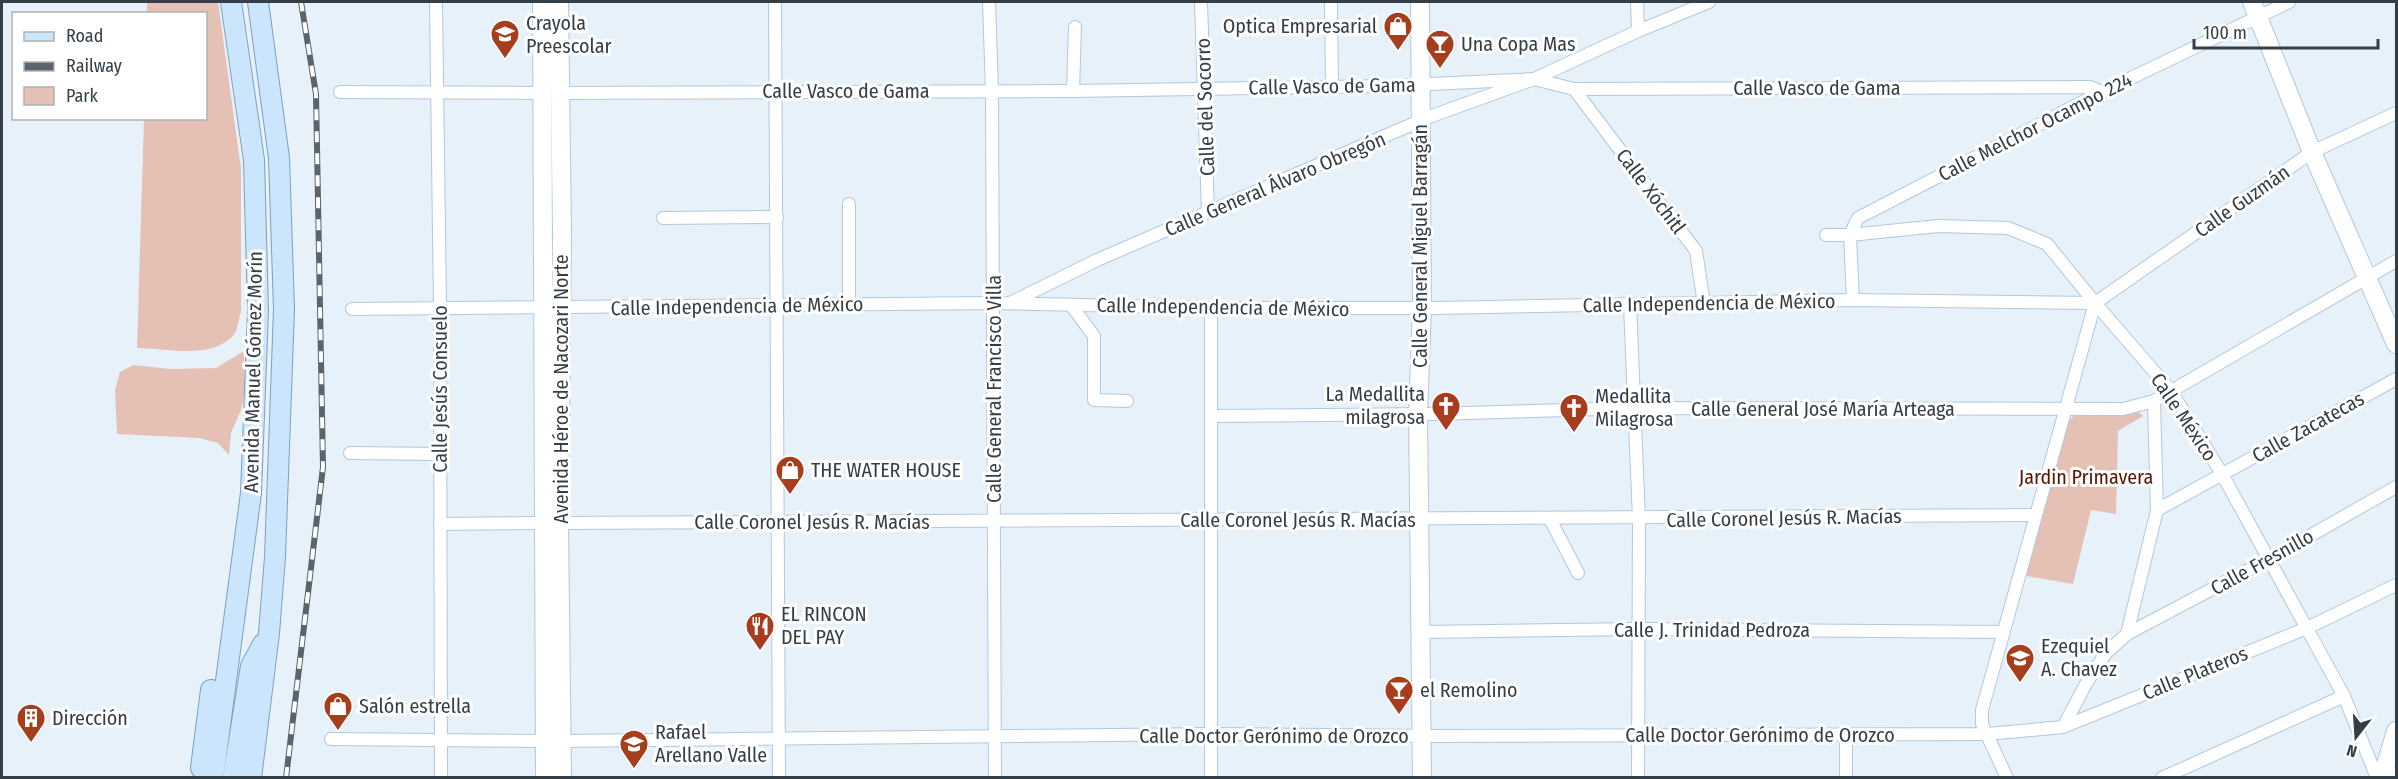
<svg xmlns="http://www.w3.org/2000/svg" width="2398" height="779" font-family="'Fira Sans Condensed',sans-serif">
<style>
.green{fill:#e5c0b5}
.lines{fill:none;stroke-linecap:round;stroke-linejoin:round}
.street-casing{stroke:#b1c8de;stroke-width:14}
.secondary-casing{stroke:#b1c8de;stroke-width:20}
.primary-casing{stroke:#7fa0bc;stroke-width:22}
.street{stroke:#fff;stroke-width:12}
.secondary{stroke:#fff;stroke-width:18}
.primary{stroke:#cbe5fd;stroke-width:20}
.rail-casing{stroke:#5a646d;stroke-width:6}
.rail{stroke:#fff;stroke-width:4;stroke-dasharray:11;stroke-linecap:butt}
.labels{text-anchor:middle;stroke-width:6;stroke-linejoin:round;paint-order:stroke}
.poi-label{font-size:20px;fill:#343e47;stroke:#fff;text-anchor:start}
.street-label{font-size:20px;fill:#343e47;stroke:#fff}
.park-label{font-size:20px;fill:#571500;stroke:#fff}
</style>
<rect width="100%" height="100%" fill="#e7f1fa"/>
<g class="green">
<path d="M147 2H218L241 169V311C239 317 238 328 235 333 214 361 167 348 137 348L144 119 206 118V14L147 13Z"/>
<path d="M244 351 245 391 241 410 231 433 229 455 218 443 199 438 117 434 115 390 120 372 133 365 170 369 216 368Z"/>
<path d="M2137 411 2143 416 2118 431 2116 514 2091 510 2073 584 2026 576 2068 423 2073 416Z"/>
</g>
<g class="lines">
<g class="street-casing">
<g id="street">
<path d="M436 2 440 309 441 778"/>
<path d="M775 2 779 778"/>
<path d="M989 2 992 92 995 778"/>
<path d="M1201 2 1208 213"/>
<path d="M1331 2 1332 87"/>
<path d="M1637 2 1638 31"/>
<path d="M1574 89 1696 251 1704 304"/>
<path d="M1073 91 1075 27"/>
<path d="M340 92 542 93"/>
<path d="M560 93 1073 91 1388 86 1534 79 1574 89 2090 87 2102 92"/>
<path d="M849 204V305"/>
<path d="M663 218 777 217"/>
<path d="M1826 235H1850L1938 226 2008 228 2047 244 2095 303 2171 391 2222 474 2344 696 2377 778"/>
<path d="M1853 300 1850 235 1858 218 2102 92 2289 2"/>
<path d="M1010 303 1097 260 1429 117 1534 79 1638 31 1709 2"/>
<path d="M2095 303 2312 152 2396 113"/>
<path d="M1071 305 1094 336V400L1127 401"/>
<path d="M1630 305 1639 519 1638 778"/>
<path d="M1211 308V778"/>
<path d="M352 309 994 303 1211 308H1436L1853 300 2095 303"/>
<path d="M1211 416 1431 414 1635 408 2123 409 2154 401 2396 261"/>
<path d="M350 453 440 454"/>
<path d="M2157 510 2396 379"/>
<path d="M1550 519 1578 573"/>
<path d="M559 523 2036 515"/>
<path d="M440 524 544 523"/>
<path d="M1420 632 1638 629 2004 632"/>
<path d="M2127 634 2269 559 2396 487"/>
<path d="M2063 727 2087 682 2106 653 2127 634 2157 510 2154 401"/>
<path d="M1846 735V778"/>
<path d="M331 739 546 741"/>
<path d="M562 741 1212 734 1433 736 1987 734 2063 727 2307 628 2396 585"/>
<path d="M2007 778 1982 724V710L2095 303"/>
<path d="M2162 778 2344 696"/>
</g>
</g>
<g class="secondary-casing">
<g id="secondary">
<path d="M542 2 545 778"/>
<path d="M559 2 562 234 559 523 562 778"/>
<path d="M1420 2 1422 308 1418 414 1422 778"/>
<path d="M2252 2 2312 152 2396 344"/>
<path d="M2382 778 2396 731"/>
<path d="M2395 778 2396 777"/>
</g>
</g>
<g class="primary-casing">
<g id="primary">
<path d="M201 768 211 690"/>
<path d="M213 778 251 493 258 311 254 160 231 2"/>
<path d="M233 778 251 666 263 644"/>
<path d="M251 778 269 633 275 557 284 309 279 158 258 2"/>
</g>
</g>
<use href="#street" class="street"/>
<use href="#secondary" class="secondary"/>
<use href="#primary" class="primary"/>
<g class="rail-casing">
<path id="rail" d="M286 778 323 467 316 94 301 2"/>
</g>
<use href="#rail" class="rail"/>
</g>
<defs>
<g id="shop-pin" transform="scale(1.5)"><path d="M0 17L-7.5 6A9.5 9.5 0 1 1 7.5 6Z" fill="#a63e1d" stroke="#fff"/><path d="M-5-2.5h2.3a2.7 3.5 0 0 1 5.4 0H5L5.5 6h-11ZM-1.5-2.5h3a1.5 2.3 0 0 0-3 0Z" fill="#fff"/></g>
<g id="school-pin" transform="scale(1.5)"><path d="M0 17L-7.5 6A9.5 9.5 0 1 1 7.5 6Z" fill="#a63e1d" stroke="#fff"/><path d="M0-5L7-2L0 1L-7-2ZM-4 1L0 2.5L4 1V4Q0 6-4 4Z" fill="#fff"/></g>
<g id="bar-pin" transform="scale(1.5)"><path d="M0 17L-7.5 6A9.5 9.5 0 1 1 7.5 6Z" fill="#a63e1d" stroke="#fff"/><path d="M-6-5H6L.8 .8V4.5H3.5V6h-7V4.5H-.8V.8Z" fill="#fff"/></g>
<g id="church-pin" transform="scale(1.5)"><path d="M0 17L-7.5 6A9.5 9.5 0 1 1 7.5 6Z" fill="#a63e1d" stroke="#fff"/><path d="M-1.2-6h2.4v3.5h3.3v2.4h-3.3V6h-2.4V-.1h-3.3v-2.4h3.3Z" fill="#fff"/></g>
<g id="restaurant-pin" transform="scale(1.5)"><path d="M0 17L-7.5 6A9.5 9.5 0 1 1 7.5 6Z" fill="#a63e1d" stroke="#fff"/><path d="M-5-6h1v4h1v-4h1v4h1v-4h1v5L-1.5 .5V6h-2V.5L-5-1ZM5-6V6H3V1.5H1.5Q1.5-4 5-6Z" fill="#fff"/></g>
<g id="building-pin" transform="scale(1.5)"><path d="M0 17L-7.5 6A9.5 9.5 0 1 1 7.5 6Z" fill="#a63e1d" stroke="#fff"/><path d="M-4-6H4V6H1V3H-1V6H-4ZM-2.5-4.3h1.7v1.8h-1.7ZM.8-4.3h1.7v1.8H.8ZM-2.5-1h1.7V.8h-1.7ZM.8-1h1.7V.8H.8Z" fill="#fff"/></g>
</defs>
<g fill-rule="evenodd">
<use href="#shop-pin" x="1398" y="26"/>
<use href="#school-pin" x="505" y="34"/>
<use href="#bar-pin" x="1440" y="44"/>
<use href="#church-pin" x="1446" y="406"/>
<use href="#church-pin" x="1574" y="408"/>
<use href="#shop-pin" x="790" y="470"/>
<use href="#restaurant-pin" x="760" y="626"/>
<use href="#school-pin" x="2020" y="658"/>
<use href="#bar-pin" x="1399" y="690"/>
<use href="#shop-pin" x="338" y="706"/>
<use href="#building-pin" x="31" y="718"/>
<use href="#school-pin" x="634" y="744"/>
</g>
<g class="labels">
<g class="poi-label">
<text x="526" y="30">Crayola<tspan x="526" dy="23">Preescolar</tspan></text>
<text x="1377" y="33" text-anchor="end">Optica Empresarial</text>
<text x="1461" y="51">Una Copa Mas</text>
<text x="1425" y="401" text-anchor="end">La Medallita<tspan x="1425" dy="23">milagrosa</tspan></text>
<text x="1595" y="403">Medallita<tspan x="1595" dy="23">Milagrosa</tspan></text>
<text x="811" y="477">THE WATER HOUSE</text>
<text x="781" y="621">EL RINCON<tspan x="781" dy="23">DEL PAY</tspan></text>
<text x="2041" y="653">Ezequiel<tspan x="2041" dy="23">A. Chavez</tspan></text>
<text x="1420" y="697">el Remolino</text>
<text x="359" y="713">Salón estrella</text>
<text x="52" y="725">Dirección</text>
<text x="655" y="739">Rafael<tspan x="655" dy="23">Arellano Valle</tspan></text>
</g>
<g class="street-label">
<text transform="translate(1332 86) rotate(-1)" y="7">Calle Vasco de Gama</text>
<text x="1817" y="95">Calle Vasco de Gama</text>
<text x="846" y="98">Calle Vasco de Gama</text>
<text transform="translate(1205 107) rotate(-92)" y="7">Calle del Socorro</text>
<text transform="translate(2035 127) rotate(-27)" y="7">Calle Melchor Ocampo 224</text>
<text transform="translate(1275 184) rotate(-23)" y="7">Calle General Álvaro Obregón</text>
<text transform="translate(1651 191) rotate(53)" y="7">Calle Xóchitl</text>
<text transform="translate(2242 201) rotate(-35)" y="7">Calle Guzmán</text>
<text transform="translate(1420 246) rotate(-90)" y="7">Calle General Miguel Barragán</text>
<text transform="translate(1709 303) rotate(-1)" y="7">Calle Independencia de México</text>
<text transform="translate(737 306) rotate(-1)" y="7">Calle Independencia de México</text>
<text transform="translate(1223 307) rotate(1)" y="7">Calle Independencia de México</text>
<text transform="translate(253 372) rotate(-89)" y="7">Avenida Manuel Gómez Morín</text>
<text transform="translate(440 389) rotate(-90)" y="7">Calle Jesús Consuelo</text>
<text transform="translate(561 389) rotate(-90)" y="7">Avenida Héroe de Nacozari Norte</text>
<text transform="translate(994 389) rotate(-90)" y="7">Calle General Francisco Villa</text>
<text x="1823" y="416">Calle General José María Arteaga</text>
<text transform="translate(2184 417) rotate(56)" y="7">Calle México</text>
<text transform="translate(2308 427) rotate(-29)" y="7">Calle Zacatecas</text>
<text transform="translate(1784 518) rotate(-1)" y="7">Calle Coronel Jesús R. Macías</text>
<text x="1298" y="527">Calle Coronel Jesús R. Macías</text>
<text x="812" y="529">Calle Coronel Jesús R. Macías</text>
<text transform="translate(2262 562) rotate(-29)" y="7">Calle Fresnillo</text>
<text x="1712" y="637">Calle J. Trinidad Pedroza</text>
<text transform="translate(2195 673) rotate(-22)" y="7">Calle Plateros</text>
<text x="1760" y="742">Calle Doctor Gerónimo de Orozco</text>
<text x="1274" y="743">Calle Doctor Gerónimo de Orozco</text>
</g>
<g class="park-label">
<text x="2086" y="484">Jardin Primavera</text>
</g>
</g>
<rect width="2398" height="779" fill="none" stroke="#343e47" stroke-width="6"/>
<rect x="12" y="12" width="195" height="108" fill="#ffffff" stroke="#aeb2b5" stroke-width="1.5"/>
<rect x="24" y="32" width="30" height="9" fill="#cbe5fd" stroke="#aeb2b5" stroke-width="1.5"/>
<text x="66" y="42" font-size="18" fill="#343e47">Road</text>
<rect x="24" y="62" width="30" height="9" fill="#5a646d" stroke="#aeb2b5" stroke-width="1.5"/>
<text x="66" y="72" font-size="18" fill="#343e47">Railway</text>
<rect x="24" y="87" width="30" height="18" fill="#e5c0b5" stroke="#aeb2b5" stroke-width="1.5"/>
<text x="66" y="102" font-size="18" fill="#343e47">Park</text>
<g transform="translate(2356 737) rotate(197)" stroke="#ffffff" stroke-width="4.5" paint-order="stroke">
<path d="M0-4.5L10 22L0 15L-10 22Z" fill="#343e47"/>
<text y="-9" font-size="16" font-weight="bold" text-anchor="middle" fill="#343e47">N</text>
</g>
<path d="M2194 39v9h184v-9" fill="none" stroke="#343e47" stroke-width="3"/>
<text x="2203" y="39" font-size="18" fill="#343e47" stroke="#ffffff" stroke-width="4.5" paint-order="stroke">100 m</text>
</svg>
